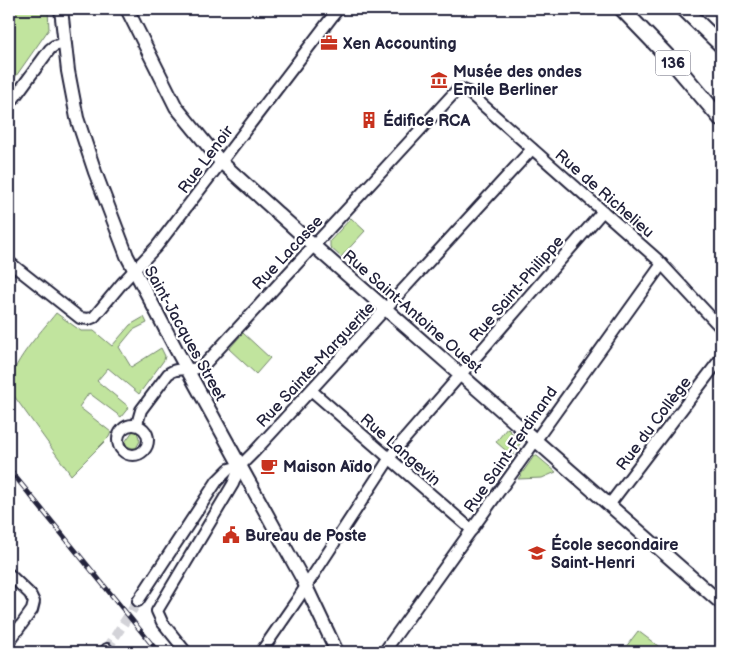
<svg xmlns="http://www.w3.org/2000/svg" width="730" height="661" font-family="'Balsamiq Sans',sans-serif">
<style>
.green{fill:#c1e49e;stroke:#72836c}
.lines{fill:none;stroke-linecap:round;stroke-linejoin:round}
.minor-tunnel{stroke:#d3d3d8;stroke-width:10;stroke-dasharray:10 5;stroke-linecap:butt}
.minor-casing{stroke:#22223b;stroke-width:14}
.major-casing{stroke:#22223b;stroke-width:16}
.highway-casing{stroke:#22223b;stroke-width:18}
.minor{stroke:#fff;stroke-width:10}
.major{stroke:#fff;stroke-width:12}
.highway{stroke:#fff;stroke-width:14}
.rail-casing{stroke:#22223b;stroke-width:5}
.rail{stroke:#fff;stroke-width:3;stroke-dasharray:9;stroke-linecap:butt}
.labels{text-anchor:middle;stroke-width:4.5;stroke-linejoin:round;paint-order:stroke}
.shield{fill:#fff;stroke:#646476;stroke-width:1}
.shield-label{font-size:15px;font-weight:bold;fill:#22223b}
.poi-label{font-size:16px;font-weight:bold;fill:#22223b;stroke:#fff;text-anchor:start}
.street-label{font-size:16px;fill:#22223b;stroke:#fff}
</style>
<rect width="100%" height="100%" fill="#fff"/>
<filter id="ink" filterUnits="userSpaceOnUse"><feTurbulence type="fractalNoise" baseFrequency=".02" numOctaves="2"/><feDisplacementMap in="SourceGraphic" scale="10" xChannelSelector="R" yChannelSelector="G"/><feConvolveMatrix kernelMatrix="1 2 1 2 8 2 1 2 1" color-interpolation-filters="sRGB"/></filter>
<g filter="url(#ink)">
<g class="green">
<path d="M9 9H48L49 29 9 86Z"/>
<path d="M351 218 365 231 341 257 330 247V241Z"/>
<path d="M56 313 81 331H94L112 346 130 325 144 317 147 323 133 330 119 347 131 367 161 348 165 356 164 360 139 394 108 368 97 381 129 407 121 417 89 393 79 407 111 432 109 437 71 475 9 389C9 365 41 332 56 313Z"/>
<path d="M243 333 270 358 256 374 229 349Z"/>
<path d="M507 428 521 442 512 456 496 442Z"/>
<path d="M133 431 137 432 140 441 136 448H132L127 446 125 442Z"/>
<path d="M534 456H537L556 472 542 478 518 479Z"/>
<path d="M638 631 666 652H622Z"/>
</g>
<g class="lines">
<path class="minor-tunnel" d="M107 649 138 601"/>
<g class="minor-casing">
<g id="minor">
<path d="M9 105 50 49 54 46 65 43"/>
<path d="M9 262 80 318 89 319 94 317 123 282 157 246 338 9"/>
<path d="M312 391 472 530"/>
<path d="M137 424 141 410 168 374C178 365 192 373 203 366L455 92 461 89 468 92 657 259 721 328"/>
<circle cx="133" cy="440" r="15"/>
<path d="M609 505 721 358"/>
<path d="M9 574 30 594 34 602 32 610 9 642"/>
<path d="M138 601 217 481 229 469 240 466 254 452 532 149"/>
<path d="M105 652 107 649"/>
<path d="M186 652 162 622 157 611 233 484 240 466"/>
<path d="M261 652 297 600 395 450 603 211"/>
<path d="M384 652 662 264"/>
</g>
</g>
<g class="major-casing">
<g id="major">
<path d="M61 9 68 71 77 118 95 172 127 256 177 351 302 578 337 652"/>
<path d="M127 9 176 107 221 162 314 246 721 603"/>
</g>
</g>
<g class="highway-casing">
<g id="highway">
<path d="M622 9 671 60 721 119"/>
<path d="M684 9 721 45"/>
</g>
</g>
<use href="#minor" class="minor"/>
<use href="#major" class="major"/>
<use href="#highway" class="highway"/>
<g class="rail-casing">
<path id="rail" d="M9 469 158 652"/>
</g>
<use href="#rail" class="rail"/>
</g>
</g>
<defs>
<g id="office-bare" transform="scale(1.35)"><path d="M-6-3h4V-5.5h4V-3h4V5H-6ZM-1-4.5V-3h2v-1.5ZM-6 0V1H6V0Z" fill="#c8321e" stroke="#fff" stroke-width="2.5" paint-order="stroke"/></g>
<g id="museum-bare" transform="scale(1.35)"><path d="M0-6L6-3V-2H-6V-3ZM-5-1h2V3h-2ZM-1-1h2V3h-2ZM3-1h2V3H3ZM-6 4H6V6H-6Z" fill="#c8321e" stroke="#fff" stroke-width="2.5" paint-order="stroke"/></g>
<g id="building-bare" transform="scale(1.35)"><path d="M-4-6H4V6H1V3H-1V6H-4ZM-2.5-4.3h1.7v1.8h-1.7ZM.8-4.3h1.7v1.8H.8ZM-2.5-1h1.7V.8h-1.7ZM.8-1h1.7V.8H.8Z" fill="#c8321e" stroke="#fff" stroke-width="2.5" paint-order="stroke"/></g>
<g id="cafe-bare" transform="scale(1.35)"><path d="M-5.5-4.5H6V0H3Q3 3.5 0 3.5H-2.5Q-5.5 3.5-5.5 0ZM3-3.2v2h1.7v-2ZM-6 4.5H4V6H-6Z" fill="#c8321e" stroke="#fff" stroke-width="2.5" paint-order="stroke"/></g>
<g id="civic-bare" transform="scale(1.35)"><path d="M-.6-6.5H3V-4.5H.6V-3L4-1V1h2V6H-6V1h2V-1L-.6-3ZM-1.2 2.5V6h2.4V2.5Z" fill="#c8321e" stroke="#fff" stroke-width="2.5" paint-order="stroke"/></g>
<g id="school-bare" transform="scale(1.35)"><path d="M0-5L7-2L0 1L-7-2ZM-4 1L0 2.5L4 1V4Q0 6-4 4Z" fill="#c8321e" stroke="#fff" stroke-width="2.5" paint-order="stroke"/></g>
</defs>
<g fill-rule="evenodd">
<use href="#office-bare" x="329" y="43"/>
<use href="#museum-bare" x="439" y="80"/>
<use href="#building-bare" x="369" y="120"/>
<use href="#cafe-bare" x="269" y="466"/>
<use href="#civic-bare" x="231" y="535"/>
<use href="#school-bare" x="537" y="553"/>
</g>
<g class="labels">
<rect class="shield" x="655.5" y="50.5" width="35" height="25" rx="4"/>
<g class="shield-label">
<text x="673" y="68">136</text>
</g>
<g class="poi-label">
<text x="343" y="49">Xen Accounting</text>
<text x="453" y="77">Musée des ondes<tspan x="453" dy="18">Emile Berliner</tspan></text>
<text x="383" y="126">Édifice RCA</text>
<text x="283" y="472">Maison Aïdo</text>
<text x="245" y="541">Bureau de Poste</text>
<text x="551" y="550">École secondaire<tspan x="551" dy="18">Saint-Henri</tspan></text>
</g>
<g class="street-label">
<text transform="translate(205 159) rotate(-53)" y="6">Rue Lenoir</text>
<text transform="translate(605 193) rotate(41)" y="6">Rue de Richelieu</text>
<text transform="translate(287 252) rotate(-47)" y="6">Rue Lacasse</text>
<text transform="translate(516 288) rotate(-49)" y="6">Rue Saint-Philippe</text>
<text transform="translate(413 311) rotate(41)" y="6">Rue Saint-Antoine Ouest</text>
<text transform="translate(186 333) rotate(61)" y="6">Saint-Jacques Street</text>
<text transform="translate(315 364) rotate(-47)" y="6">Rue Sainte-Marguerite</text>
<text transform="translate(653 423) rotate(-53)" y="6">Rue du Collège</text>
<text transform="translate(401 449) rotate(41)" y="6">Rue Langevin</text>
<text transform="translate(510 449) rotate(-55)" y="6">Rue Saint-Ferdinand</text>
</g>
</g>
<rect width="730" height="661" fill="none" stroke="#fff" stroke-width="30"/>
<rect x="15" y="15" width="700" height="631" fill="none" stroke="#22223b" stroke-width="2" filter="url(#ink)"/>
</svg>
